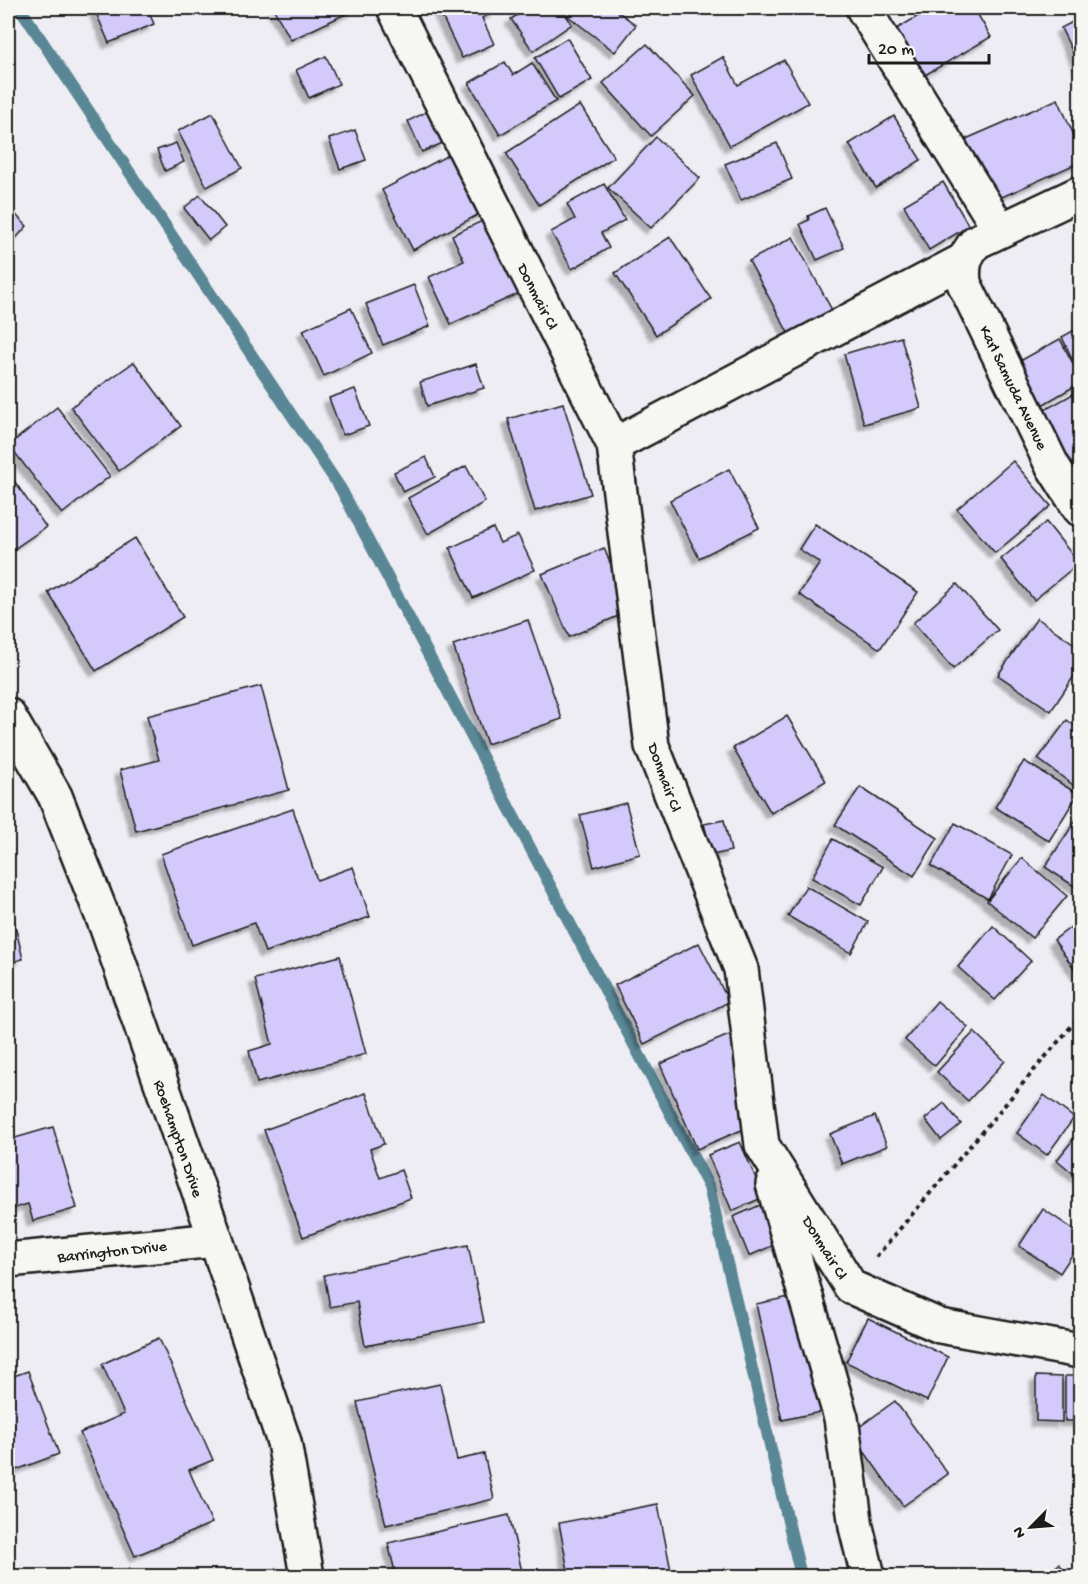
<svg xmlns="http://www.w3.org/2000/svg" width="1088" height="1584" font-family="'Gochi Hand',sans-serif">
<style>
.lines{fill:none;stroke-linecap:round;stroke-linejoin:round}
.stream{stroke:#5a8795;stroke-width:12}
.building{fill:#d4c9fb;stroke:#1c1c1c;stroke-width:1.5;filter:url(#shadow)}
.street-casing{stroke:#1c1c1c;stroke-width:38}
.secondary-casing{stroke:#1c1c1c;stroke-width:38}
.path{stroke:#1c1c1c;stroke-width:4;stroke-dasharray:4.5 4.5;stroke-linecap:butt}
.street{stroke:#f6f6f2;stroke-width:33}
.secondary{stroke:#f6f6f2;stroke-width:33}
.labels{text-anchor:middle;stroke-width:5;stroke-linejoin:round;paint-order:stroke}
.street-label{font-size:16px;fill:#1c1c1c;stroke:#f6f6f2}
</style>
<defs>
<filter id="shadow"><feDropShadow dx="-5.5" dy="5.5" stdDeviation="1.5" flood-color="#0004"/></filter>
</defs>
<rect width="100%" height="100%" fill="#efedf4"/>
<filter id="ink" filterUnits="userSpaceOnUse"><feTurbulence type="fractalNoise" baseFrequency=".0167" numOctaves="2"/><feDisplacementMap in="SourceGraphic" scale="12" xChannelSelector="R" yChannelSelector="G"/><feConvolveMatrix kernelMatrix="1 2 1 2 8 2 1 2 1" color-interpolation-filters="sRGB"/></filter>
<g filter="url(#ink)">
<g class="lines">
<path class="stream" d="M20 8 341 489 709 1187 801 1576"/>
</g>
<g class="building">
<path d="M94 8H147L154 24 109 43Z"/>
<path d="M273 8H358L291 40Z"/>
<path d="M438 8H494L496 11 482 18 494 44 462 58Z"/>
<path d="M523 8H561L572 24 533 51 511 19 525 10Z"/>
<path d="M575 8H613L636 25 615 52 568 16Z"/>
<path d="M932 8H974L991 37 918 79 891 32Z"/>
<path d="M1080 18V67L1061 28Z"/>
<path d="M567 38 592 80 559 99 535 58Z"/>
<path d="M647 44 695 96 651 136 603 83Z"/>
<path d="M326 56 339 84 309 98 296 70Z"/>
<path d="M723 57 738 85 784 60 808 103 730 146 691 75Z"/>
<path d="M505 62 513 75 532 63 556 101 500 135 469 83Z"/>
<path d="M1058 99 1080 149V162L993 201 966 139Z"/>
<path d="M580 105 614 157 539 205 506 153Z"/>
<path d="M430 110 445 142 422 152 408 121Z"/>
<path d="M213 113 242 168 207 187 178 131Z"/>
<path d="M894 116 921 160 876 188 849 144Z"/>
<path d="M355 130 366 160 340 169 329 139Z"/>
<path d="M656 137 700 178 651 228 608 188Z"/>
<path d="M176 143 184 162 165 171 157 150Z"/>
<path d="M777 143 792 179 741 200 725 164Z"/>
<path d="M452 153 483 212 413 250 382 190Z"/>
<path d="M943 182 969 226 929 250 904 205Z"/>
<path d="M604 184 625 220 601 233 609 248 572 269 551 232 575 219 567 204Z"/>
<path d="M200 195 225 227 209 240 184 208Z"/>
<path d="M8 207 27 226 8 247Z"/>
<path d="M825 208 844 248 817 260 800 224 809 220 808 216Z"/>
<path d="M495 215 529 289 451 324 429 277 464 261 452 235Z"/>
<path d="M670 237 711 299 656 335 615 273Z"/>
<path d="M793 237 834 314 791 338 749 261Z"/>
<path d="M414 285 430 326 383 345 366 304Z"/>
<path d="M351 308 372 353 324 376 303 330Z"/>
<path d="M1080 327V376L1062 337Z"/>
<path d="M901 337 921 408 864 424 844 354Z"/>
<path d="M1060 339 1080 377V383L1042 405 1018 362Z"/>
<path d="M134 362 181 426 119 471 71 407Z"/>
<path d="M476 364 484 388 427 406 420 382Z"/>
<path d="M355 389 369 426 343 435 329 398Z"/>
<path d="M1080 390V488L1039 413Z"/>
<path d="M563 403 591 494 535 511 508 419Z"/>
<path d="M57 407 110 476 62 514 9 445Z"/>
<path d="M426 457 435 477 403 492 394 472Z"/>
<path d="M1013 461 1051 506 995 553 957 509Z"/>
<path d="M466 466 485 502 428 534 408 498Z"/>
<path d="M729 469 759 528 699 558 670 500Z"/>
<path d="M8 472 46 527 8 553Z"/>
<path d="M1046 522 1079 563 1034 600 1001 559Z"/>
<path d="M815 524 918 592 880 649 799 594 820 563 799 549Z"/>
<path d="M493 528 500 543 518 535 535 570 473 598 450 548Z"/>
<path d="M135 538 183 617 96 671 48 592Z"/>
<path d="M604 548 630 611 569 637 542 574Z"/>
<path d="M957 584 998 630 953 669 913 623Z"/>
<path d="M1037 618 1080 648V667L1051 711 998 675Z"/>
<path d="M528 620 562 719 487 744 453 645Z"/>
<path d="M261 686 289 790 136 831 120 770 159 760 147 716Z"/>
<path d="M787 716 826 781 771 813 733 748Z"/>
<path d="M1067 720 1080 730V790L1038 759Z"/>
<path d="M1024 761 1078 794 1049 841 995 807Z"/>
<path d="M860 787 938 838 914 876 835 825Z"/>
<path d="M626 803 640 854 594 867 580 815Z"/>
<path d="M293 809 317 880 353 867 370 917 265 952 254 923 192 945 161 854Z"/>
<path d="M1080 814V890L1045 867Z"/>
<path d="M724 820 731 851 712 855 704 824Z"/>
<path d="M955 823 1012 855 988 899 931 866Z"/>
<path d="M833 839 883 867 861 905 812 878Z"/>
<path d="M1022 858 1067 896 1032 938 987 901Z"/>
<path d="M806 886 868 922 851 953 788 916Z"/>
<path d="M8 895 23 959 8 963Z"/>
<path d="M1080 920V977L1054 940Z"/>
<path d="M993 926 1031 961 995 1000 958 967Z"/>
<path d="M699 943 729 1002 644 1044 615 985Z"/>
<path d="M340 956 366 1054 257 1083 249 1051 272 1044 255 979Z"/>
<path d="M937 1001 968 1027 935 1066 905 1040Z"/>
<path d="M974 1032 1005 1061 968 1101 937 1072Z"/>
<path d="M729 1035 765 1120 697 1149 660 1064Z"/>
<path d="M366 1093 384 1144 370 1149 380 1178 401 1170 411 1198 303 1237 264 1130Z"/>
<path d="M1044 1095 1074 1118 1047 1155 1017 1133Z"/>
<path d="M944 1103 961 1124 941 1140 925 1119Z"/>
<path d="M875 1116 887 1146 842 1164 830 1134Z"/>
<path d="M53 1127 77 1208 33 1221 28 1204 8 1210V1140Z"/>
<path d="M1080 1131V1179L1057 1160Z"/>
<path d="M740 1142 764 1197 732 1211 708 1155Z"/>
<path d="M774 1199 790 1238 749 1256 733 1217Z"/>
<path d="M1043 1209 1080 1234V1243L1060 1273 1019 1246Z"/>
<path d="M468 1245 484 1322 365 1346 357 1302 330 1307 324 1275Z"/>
<path d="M799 1295 825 1411 782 1420 756 1304Z"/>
<path d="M868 1318 948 1357 927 1401 846 1362Z"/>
<path d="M159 1338 213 1460 189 1470 212 1523 135 1556 80 1433 124 1414 102 1364Z"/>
<path d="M28 1371 59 1454 8 1473V1378Z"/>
<path d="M1036 1376 1062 1377V1422L1036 1421Z"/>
<rect x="1065" y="1376" width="15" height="45"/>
<path d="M440 1384 457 1460 484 1454 494 1499 386 1525 357 1402Z"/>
<path d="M895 1401 948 1474 903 1506 851 1433Z"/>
<path d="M658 1504 672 1576H569L559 1523Z"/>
<path d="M509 1515 523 1576H396L388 1543Z"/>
<path d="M1059 1564 1071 1576H1046Z"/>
</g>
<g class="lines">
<g class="street-casing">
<g id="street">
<path d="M394 8 614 445 652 746 741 969 762 1145 851 1287 940 1326 1080 1351"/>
<path d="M863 8 1000 230"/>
<path d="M1080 193 976 242C965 255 962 265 964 283L1052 465 1080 509"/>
<path d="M614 445 964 260"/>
<path d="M773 1184 841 1418 856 1527 868 1576"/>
<path d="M8 1260 216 1240"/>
</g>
</g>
<g class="secondary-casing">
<path id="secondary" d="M8 715 55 796 107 928 216 1240 284 1442 307 1576"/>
</g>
<path class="path" d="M876 1257 1080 1016"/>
<use href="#street" class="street"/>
<use href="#secondary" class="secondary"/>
</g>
</g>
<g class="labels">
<g class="street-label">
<text transform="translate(539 296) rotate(63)" y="6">Donmair Cl</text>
<text transform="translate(1015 387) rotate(64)" y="6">Karl Samuda Avenue</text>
<text transform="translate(666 777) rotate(70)" y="6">Donmair Cl</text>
<text transform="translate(180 1138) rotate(71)" y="6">Roehampton Drive</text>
<text transform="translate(826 1247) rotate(58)" y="6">Donmair Cl</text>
<text transform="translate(112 1250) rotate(-6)" y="6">Barrington Drive</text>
</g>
</g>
<rect width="1088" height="1584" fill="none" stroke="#f6f6f2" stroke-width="30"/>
<rect x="15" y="15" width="1058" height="1554" fill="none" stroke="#1c1c1c" stroke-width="2" filter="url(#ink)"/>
<g transform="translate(1031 1527) rotate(245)" stroke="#f6f6f2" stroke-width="4.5" paint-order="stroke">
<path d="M0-4.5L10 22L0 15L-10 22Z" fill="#1c1c1c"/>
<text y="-9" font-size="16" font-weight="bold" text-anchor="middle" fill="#1c1c1c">N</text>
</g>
<path d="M869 54v9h120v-9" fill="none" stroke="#1c1c1c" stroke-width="3"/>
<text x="878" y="54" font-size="18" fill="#1c1c1c" stroke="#f6f6f2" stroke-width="4.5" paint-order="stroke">20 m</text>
</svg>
